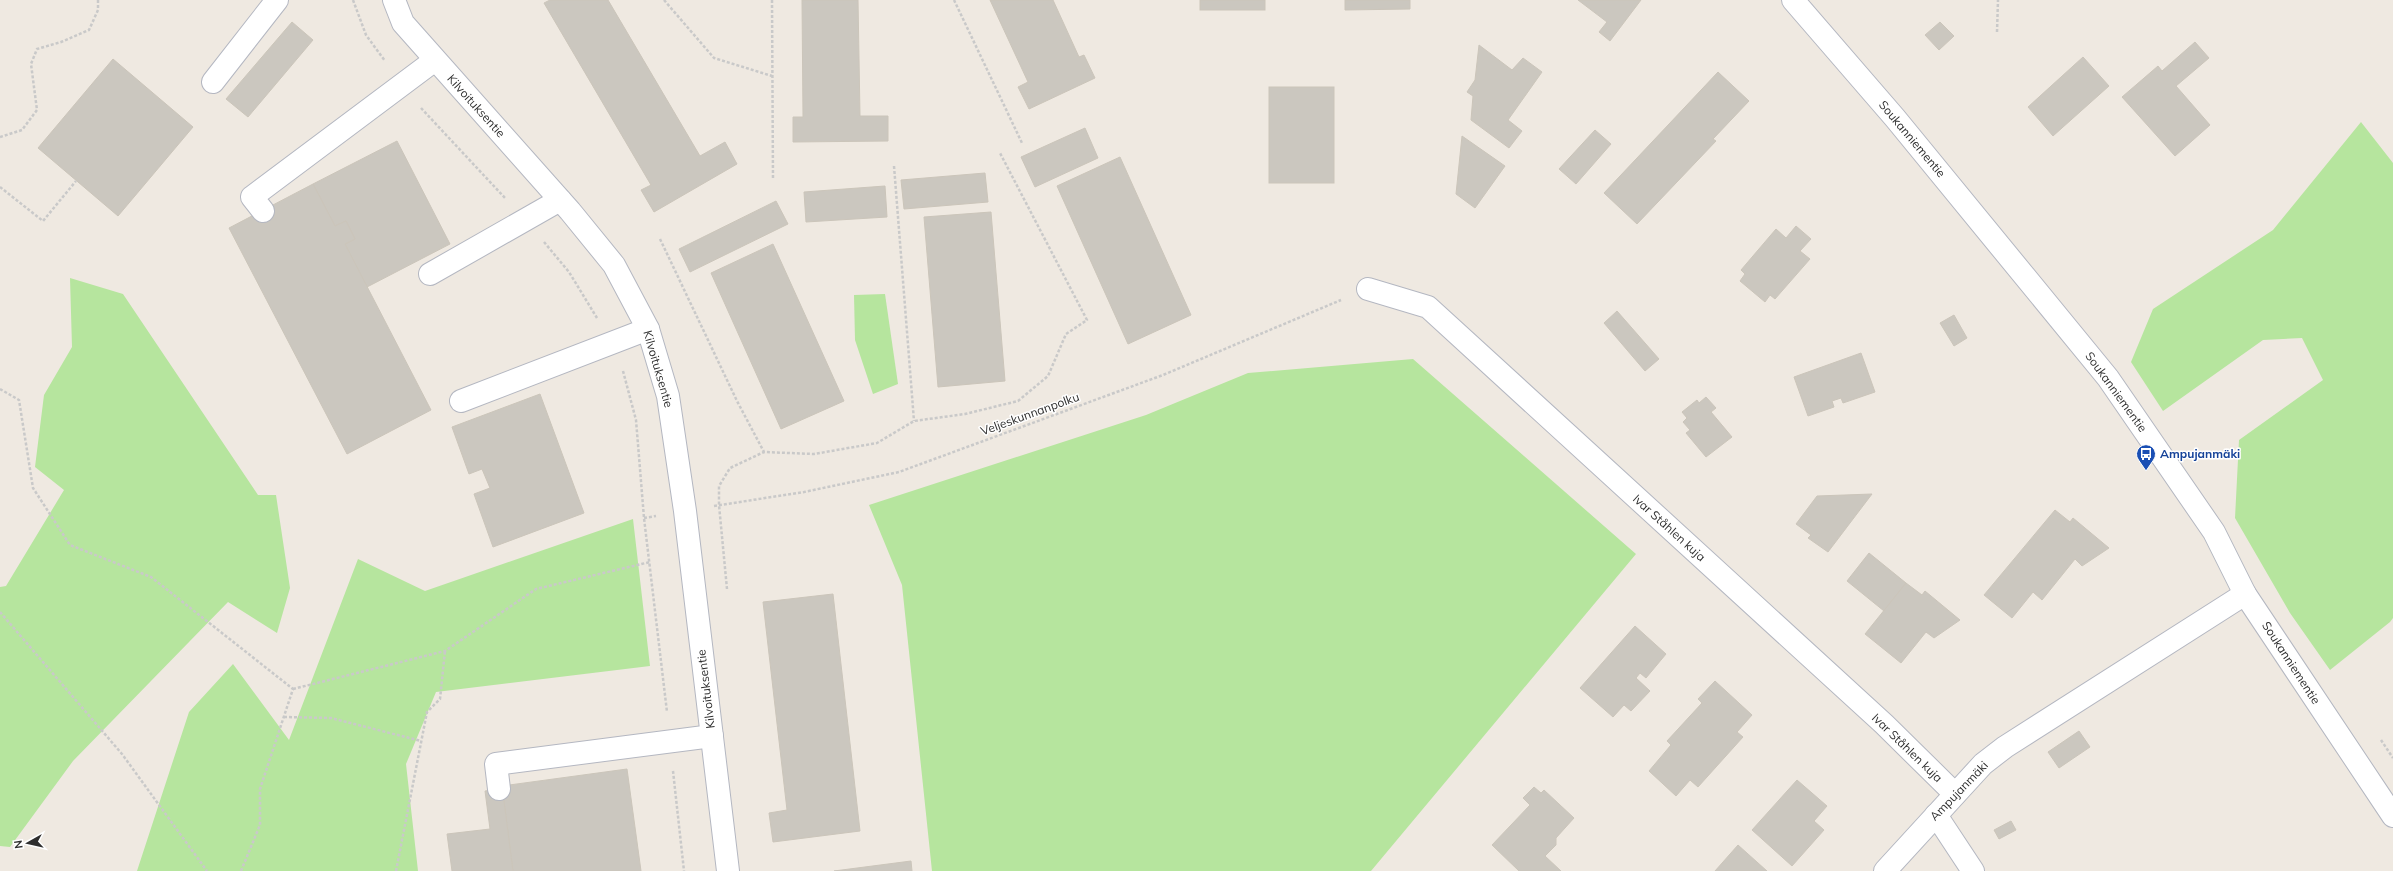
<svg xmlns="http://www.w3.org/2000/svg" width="2393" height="871" font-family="Mulish,sans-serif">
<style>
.green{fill:#b6e59e}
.building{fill:#cbc7bf;stroke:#cbc5ba}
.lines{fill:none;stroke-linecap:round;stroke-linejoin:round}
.minor-casing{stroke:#b4b7c1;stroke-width:24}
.path{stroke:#c9c9c9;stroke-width:2.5;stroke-dasharray:3 2;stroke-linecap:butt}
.minor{stroke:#fff;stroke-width:22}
.labels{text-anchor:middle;stroke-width:3;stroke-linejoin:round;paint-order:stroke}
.street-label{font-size:12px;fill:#2e2e2e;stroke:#fff}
.transit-label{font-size:12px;font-weight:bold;fill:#164399;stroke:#fff;text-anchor:start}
</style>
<rect width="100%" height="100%" fill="#efe9e1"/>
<g class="green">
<path d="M2361 122 2393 163V618L2390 622 2330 670 2290 613 2235 518 2239 440 2323 380 2302 338 2263 340 2163 411 2131 362 2153 309 2273 230Z"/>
<path d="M70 278 123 294 258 495H276L290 588 277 633 228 602 73 761 10 847 0 846V587L6 586 64 490 35 467 44 395 72 347Z"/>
<path d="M885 294 898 384 873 394 855 340 854 295Z"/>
<path d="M1413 359 1636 554 1371 871H932L902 585 869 505 1146 415 1248 373Z"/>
<path d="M633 519 650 666 436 692 406 764 418 871H137L189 712 233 664 289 740 358 559 425 591Z"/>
</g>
<g class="building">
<path d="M550 0H608L700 156 725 142 737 164 654 212 641 190 651 185 544 3Z"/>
<path d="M802 0H858L860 116H888V141L793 142V117H803Z"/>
<path d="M990 0H1053L1079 57 1084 55 1095 78 1029 109 1018 87 1028 82Z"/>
<rect x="1200" y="0" width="65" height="10"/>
<path d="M1345 0H1410V9L1345 10Z"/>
<path d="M1578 0H1641L1610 41 1599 32 1607 22Z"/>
<path d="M292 22 313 40 248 117 226 99Z"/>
<path d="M1940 22 1954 36 1939 50 1925 35Z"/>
<path d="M2195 42 2209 58 2176 86 2210 125 2175 156 2122 97 2158 66 2162 71Z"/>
<path d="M1479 45 1512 70 1523 58 1542 72 1508 120 1522 131 1509 148 1471 120 1473 96 1467 92 1475 80Z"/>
<path d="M2083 57 2109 86 2053 136 2028 107Z"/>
<path d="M113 59 193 127 118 216 38 148Z"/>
<path d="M1718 72 1749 101 1713 139 1716 141 1637 224 1604 193Z"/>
<rect x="1269" y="87" width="65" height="96"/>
<path d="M1085 128 1098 158 1035 187 1021 157Z"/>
<path d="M1595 130 1611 144 1576 184 1559 169Z"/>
<path d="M1462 136 1505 166 1475 208 1456 194Z"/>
<path d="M397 141 450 244 367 287 345 244 355 239 346 221 335 226 313 184Z"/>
<path d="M1120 157 1191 315 1128 344 1057 186Z"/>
<path d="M985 173 988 202 904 209 901 180Z"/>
<path d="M313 184 335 226 346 221 355 239 345 244 431 410 347 454 229 228Z"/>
<path d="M885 186 887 217 806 222 804 192Z"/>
<path d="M776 201 788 224 690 272 679 249Z"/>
<path d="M991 212 1005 381 938 387 924 217Z"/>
<path d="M1796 226 1811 239 1800 251 1810 259 1775 299 1770 295 1765 302 1740 281 1745 274 1741 270 1776 229 1786 238Z"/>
<path d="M773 244 844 401 781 429 711 273Z"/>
<path d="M1617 311 1659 359 1645 371 1604 323Z"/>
<path d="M1954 315 1967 338 1954 346 1940 323Z"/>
<path d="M1861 353 1875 392 1843 403 1841 398 1832 401 1834 407 1808 416 1794 377Z"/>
<path d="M540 394 584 513 493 547 474 494 490 488 482 469 469 474 452 427Z"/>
<path d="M1706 397 1716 408 1711 412 1732 437 1706 457 1686 433 1690 430 1683 422 1687 418 1682 412 1697 400 1699 403Z"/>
<path d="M1872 494 1828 552 1808 538 1811 535 1796 524 1817 496Z"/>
<path d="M2055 510 2070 522 2073 518 2109 548 2082 566 2075 559 2042 600 2033 592 2012 618 1984 595Z"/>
<path d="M1869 553 1906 583 1884 611 1847 581Z"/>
<path d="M1906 583 1922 595 1925 591 1960 620 1934 638 1926 632 1901 663 1865 634Z"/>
<path d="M833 594 860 831 773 842 769 813 787 810 763 602Z"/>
<path d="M1635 626 1666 654 1646 678 1640 673 1636 678 1650 691 1631 711 1624 705 1613 717 1580 688Z"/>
<path d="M1715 681 1752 715 1737 732 1743 737 1698 787 1690 780 1676 796 1649 771 1671 745 1667 741 1702 703 1698 699Z"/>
<path d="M2079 731 2090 747 2059 768 2048 752Z"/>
<path d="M627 769 641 871H513L502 786Z"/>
<path d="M1797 780 1827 806 1814 821 1824 830 1792 866 1752 830Z"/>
<path d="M502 786 513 871H452L447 834 490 829 485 791 499 789Z"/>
<path d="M1534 787 1541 793 1544 790 1574 818 1556 838V845L1545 856 1561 871H1519L1492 845 1530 805 1523 798Z"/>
<path d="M2011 821 2016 830 1999 839 1994 830Z"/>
<path d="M1738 845 1767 871H1715Z"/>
<path d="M911 861 912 871H834Z"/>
</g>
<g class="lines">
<g class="minor-casing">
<g id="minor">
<path d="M394 0 403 23 570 211 614 265 648 329 668 396 685 511 728 871"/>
<path d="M1793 0 1895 118 2108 378 2214 532 2245 594 2393 816"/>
<path d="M213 82 277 0"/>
<path d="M263 211 252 197 435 60"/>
<path d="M430 274 560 200"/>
<path d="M1368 289 1428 307 1884 724 1955 794"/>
<path d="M461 401 648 329"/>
<path d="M499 789 496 764 712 736"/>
<path d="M1936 815 1973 871"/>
<path d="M1885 871 1983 764 2005 747 2245 594"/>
</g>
</g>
<g class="path">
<path d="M353 0 366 35 385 61"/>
<path d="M664 0 714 58 772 76"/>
<path d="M772 0 773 180"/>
<path d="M954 0 1022 143"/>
<path d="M1997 32 1998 0"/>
<path d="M421 108 505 198"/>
<path d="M0 137 22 130 37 110 31 64 37 49 61 42 89 30 98 10V0"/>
<path d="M894 166 914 421"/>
<path d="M0 187 43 221 76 181"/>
<path d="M660 239 737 401 764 452 814 454 877 443 914 421 965 414 1018 401 1048 376 1066 334 1087 320 1000 153"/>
<path d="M544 242 569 272 597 318"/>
<path d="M623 371 636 420 644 518 667 712"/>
<path d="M0 389 19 400 33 488 70 545 151 577 293 689 260 789V825L241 871"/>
<path d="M714 506 804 492 899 472 1163 375 1341 300"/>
<path d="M644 518 656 516"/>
<path d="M727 589 719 505V486L730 468 764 452"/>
<path d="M0 612 122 754 207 871"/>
<path d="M293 689 445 651 536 589 650 562"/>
<path d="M284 717 331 718 421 741"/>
<path d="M2381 740 2393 758"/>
<path d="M673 771 684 871"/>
<path d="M396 871 427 712 440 699 445 651"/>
</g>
<use href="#minor" class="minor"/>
</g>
<defs>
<g id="bus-pin" transform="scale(1)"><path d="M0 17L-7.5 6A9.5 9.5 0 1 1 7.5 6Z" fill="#1a4fb4" stroke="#fff"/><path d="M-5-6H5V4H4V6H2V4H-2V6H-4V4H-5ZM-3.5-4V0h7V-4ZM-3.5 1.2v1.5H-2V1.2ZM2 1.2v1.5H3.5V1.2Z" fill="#fff"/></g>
</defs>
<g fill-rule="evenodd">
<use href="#bus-pin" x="2146" y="454"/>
</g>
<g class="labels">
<g class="street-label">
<text transform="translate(476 106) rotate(48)" y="4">Kilvoituksentie</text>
<text transform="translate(1912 139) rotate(50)" y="4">Soukanniementie</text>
<text transform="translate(658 369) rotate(74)" y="4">Kilvoituksentie</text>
<text transform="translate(2116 392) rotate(54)" y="4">Soukanniementie</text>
<text transform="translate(1030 414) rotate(-20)" y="4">Veljeskunnanpolku</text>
<text transform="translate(1669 528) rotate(42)" y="4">Ivar Ståhlen kuja</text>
<text transform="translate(2291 663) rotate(57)" y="4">Soukanniementie</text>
<text transform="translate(706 689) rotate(-97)" y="4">Kilvoituksentie</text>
<text transform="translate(1907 748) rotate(44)" y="4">Ivar Ståhlen kuja</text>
<text transform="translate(1959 791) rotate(-46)" y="4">Ampujanmäki</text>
</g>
<g class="transit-label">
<text x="2160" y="458">Ampujanmäki</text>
</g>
</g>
<g transform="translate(28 843) rotate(262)" stroke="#ffffff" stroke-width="3" paint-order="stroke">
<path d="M0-3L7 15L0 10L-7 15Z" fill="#2e2e2e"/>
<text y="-6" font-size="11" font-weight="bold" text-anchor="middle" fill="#2e2e2e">N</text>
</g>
</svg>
